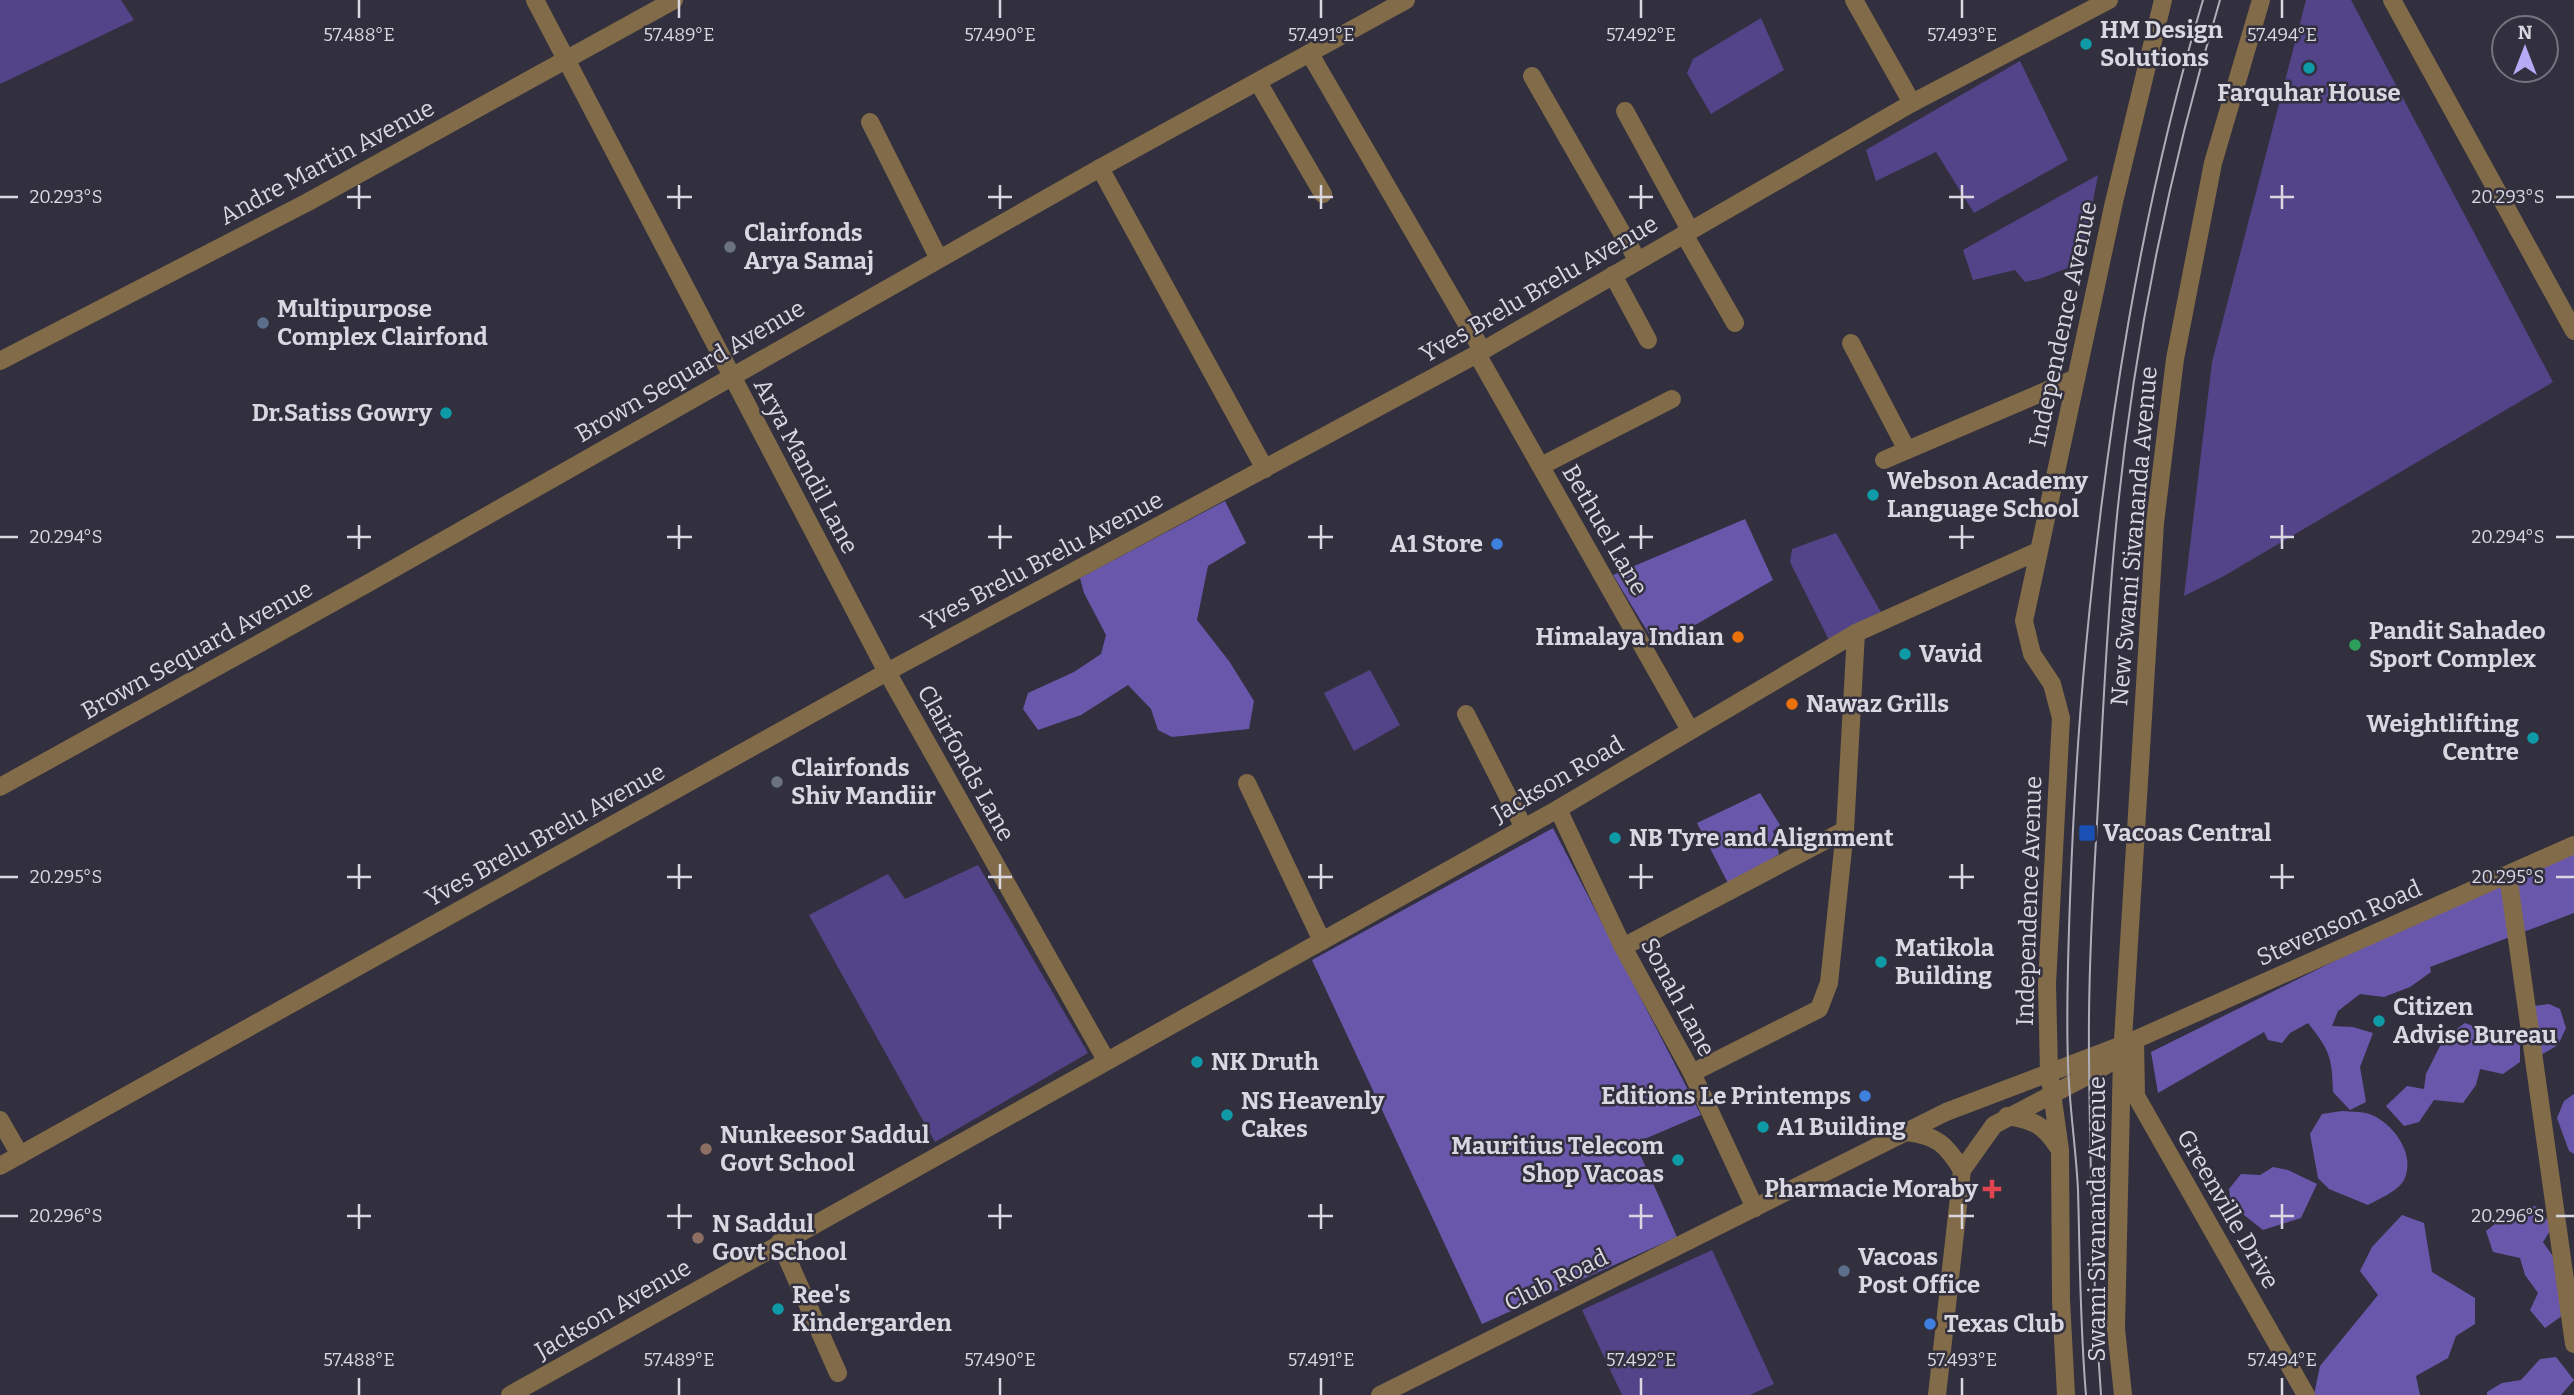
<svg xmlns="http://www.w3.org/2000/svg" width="2574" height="1395" font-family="Bitter,serif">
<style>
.green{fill:#53448a}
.forest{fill:#6957ac}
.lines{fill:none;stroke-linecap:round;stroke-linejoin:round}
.minor{stroke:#826b48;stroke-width:18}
.tram{stroke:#afaeb8;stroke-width:2}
.ticks{fill:none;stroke:#d9d8e1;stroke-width:2.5}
.culture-dot{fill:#0f9aa8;stroke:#32303e;stroke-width:2.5}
.worship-dot{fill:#6b7280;stroke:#32303e;stroke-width:2.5}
.service-dot{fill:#5c6f8a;stroke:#32303e;stroke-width:2.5}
.shop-dot{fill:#3f7fe0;stroke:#32303e;stroke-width:2.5}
.food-dot{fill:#e8710a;stroke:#32303e;stroke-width:2.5}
.leisure-dot{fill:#2e9e5b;stroke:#32303e;stroke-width:2.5}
.transit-dot{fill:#1a4fb4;stroke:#32303e;stroke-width:2.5}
.education-dot{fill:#8d6e63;stroke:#32303e;stroke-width:2.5}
.health-dot{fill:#e0444e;stroke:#32303e;stroke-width:2.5}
.labels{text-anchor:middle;stroke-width:5;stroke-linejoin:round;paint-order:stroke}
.poi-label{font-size:24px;font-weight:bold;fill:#d9d8e1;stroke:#32303e;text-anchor:start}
.street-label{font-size:24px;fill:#d9d8e1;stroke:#32303e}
.ticks-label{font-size:18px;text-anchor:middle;fill:#d9d8e1;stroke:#32303e;stroke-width:5;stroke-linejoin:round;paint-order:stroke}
</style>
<rect width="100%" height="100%" fill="#32303e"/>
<g class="green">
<path d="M0 0H121L134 20 0 84Z"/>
<path d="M2306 0H2351L2553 382 2224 576 2184 596 2212 362Z"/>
<path d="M1761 18 1784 70 1711 114 1687 73 1693 59Z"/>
<path d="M2020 61 2068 160 1974 213 1936 152 1876 181 1866 150Z"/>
<path d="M2098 175 2081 263 2039 279 2025 282 2015 270 1973 280 1963 250Z"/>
<path d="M1836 533 1882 614 1830 642 1790 562 1792 549Z"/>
<path d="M1370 670 1400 725 1354 751 1324 693Z"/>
<path d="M978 865 1088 1053 935 1142 809 915 888 874 905 899Z"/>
<path d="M1712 1250 1774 1384 1750 1395H1622L1582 1310Z"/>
</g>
<g class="forest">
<path d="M1225 501 1246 543 1208 566 1197 620 1229 661 1254 701 1249 729 1172 737 1158 730 1151 709 1128 685 1081 715 1038 730 1023 709 1028 693 1074 672 1101 654 1106 635 1084 593 1080 578Z"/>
<path d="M1745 519 1773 580 1657 647 1613 575Z"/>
<path d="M1760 793 1780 825 1773 831 1779 854 1729 885 1697 823Z"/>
<path d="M1553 828 1701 1115 1635 1143 1677 1237 1482 1324 1312 960Z"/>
<path d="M2574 847V913L2430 967 2431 972 2410 987 2384 997 2360 994 2338 1011 2332 1026 2353 1027 2373 1033 2360 1067 2366 1102 2350 1110 2333 1092C2332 1057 2330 1051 2308 1023L2290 1033 2282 1043 2268 1040 2264 1032 2158 1093 2151 1052 2508 875Z"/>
<path d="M2549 1004 2560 1009 2566 1028 2558 1045 2541 1055 2533 1006Z"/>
<path d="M2465 1023 2520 1044V1062L2503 1074 2480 1069 2476 1085 2463 1103 2434 1100 2419 1122 2404 1126 2386 1106 2407 1086 2424 1089 2426 1074 2444 1038Z"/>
<path d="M2574 1094V1154L2569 1151 2557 1118 2564 1101Z"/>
<path d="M2342 1111C2351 1112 2366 1111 2374 1116 2395 1126 2416 1156 2404 1180 2398 1191 2379 1199 2368 1205L2329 1189 2318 1178 2310 1134 2322 1114Z"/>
<path d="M2273 1167 2288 1170 2317 1184 2301 1218 2263 1230 2239 1211 2232 1210 2229 1189 2241 1174 2260 1175Z"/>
<path d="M2536 1206 2553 1226 2543 1242 2557 1262 2566 1313 2545 1328 2530 1310 2538 1293 2525 1275 2520 1258 2493 1252 2486 1231 2511 1211Z"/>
<path d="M2402 1215 2424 1223 2432 1272 2475 1298V1324L2456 1336 2448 1358 2416 1376 2420 1395H2314L2320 1366 2378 1295 2360 1271 2372 1247Z"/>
<path d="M2556 1357 2574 1380 2561 1395H2487V1392L2502 1383 2521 1380 2540 1359Z"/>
</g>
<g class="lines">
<g class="minor">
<path d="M535 0 887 672 1106 1060"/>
<path d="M1854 0 1912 103"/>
<path d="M2392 0 2574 331"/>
<path d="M1310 54 1482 350"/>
<path d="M1532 76 1638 261"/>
<path d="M1258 82 1323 194"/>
<path d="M1625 111 1690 230"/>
<path d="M870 122 939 259"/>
<path d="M1100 168 1265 469"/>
<path d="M1684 234 1735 323"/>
<path d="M1613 275 1648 340"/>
<path d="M1851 343 1907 450"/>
<path d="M1477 354 1690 730"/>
<path d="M0 361 308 202 674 0"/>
<path d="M1884 460 2076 378"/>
<path d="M1541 466 1672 399"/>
<path d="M1466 714 1524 828"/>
<path d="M1247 783 1322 941"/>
<path d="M0 787 372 581 1100 168 1406 0"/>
<path d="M1558 809 1623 947 1692 1073 1755 1208"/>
<path d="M2508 875 2574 1344"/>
<path d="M1623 947 1845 830"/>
<path d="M2135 1040 2136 1096 2306 1395"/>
<path d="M1692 1073 1819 1009 1829 983 1845 830 1856 633"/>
<path d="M2007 1116C2033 1120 2043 1124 2058 1147"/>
<path d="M0 1120 20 1155"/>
<path d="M1907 1132C1937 1136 1946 1144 1962 1170"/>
<path d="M0 1166 887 672 1477 354 1912 103 2109 0"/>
<path d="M780 1242 838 1373"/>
<path d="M510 1395 1558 809 1856 633 2038 551"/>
<path d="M1380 1395 1946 1112 2130 1042 2574 845"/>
<path d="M1937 1395 1962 1170 1994 1125 2089 1075 2122 1056 2126 1048"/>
<path d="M2066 1395 2061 1300 2060 1150 2049 1072 2047 984 2061 718 2052 684 2032 654 2024 621 2114 202 2163 0"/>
<path d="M2123 1395 2116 1329 2122 1056 2155 523 2175 359 2213 163 2261 0"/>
</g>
<g class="tram">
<path d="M2086 1395C2080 1327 2080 1259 2078 1190 2076 1148 2069 1105 2068 1063 2066 1009 2068 954 2070 900 2073 815 2078 731 2086 646 2107 428 2140 211 2203 0"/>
<path d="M2101 1395C2093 1282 2090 1169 2089 1056 2088 967 2094 877 2099 787 2103 708 2107 627 2114 548 2130 363 2167 177 2220 0"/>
</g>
</g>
<path class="ticks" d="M359 0V18M679 0V18M1000 0V18M1321 0V18M1641 0V18M1962 0V18M2282 0V18M359 185V209M679 185V209M1000 185V209M1321 185V209M1641 185V209M1962 185V209M2282 185V209M0 197H18M347 197H371M667 197H692M988 197H1012M1308 197H1333M1629 197H1653M1949 197H1974M2270 197H2294M2556 197H2574M359 525V549M679 525V549M1000 525V549M1321 525V549M1641 525V549M1962 525V549M2282 525V549M0 537H18M347 537H371M667 537H692M988 537H1012M1308 537H1333M1629 537H1653M1949 537H1974M2270 537H2294M2556 537H2574M359 864V889M679 864V889M1000 864V889M1321 864V889M1641 864V889M1962 864V889M2282 864V889M0 877H18M347 877H371M667 877H692M988 877H1012M1308 877H1333M1629 877H1653M1949 877H1974M2270 877H2294M2556 877H2574M359 1204V1229M679 1204V1229M1000 1204V1229M1321 1204V1229M1641 1204V1229M1962 1204V1229M2282 1204V1229M0 1216H18M347 1216H371M667 1216H692M988 1216H1012M1308 1216H1333M1629 1216H1653M1949 1216H1974M2270 1216H2294M2556 1216H2574M359 1378V1395M679 1378V1395M1000 1378V1395M1321 1378V1395M1641 1378V1395M1962 1378V1395M2282 1378V1395"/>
<g class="culture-dot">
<circle cx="2086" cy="44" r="7"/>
<circle cx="2309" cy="68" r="7"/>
<circle cx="446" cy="413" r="7"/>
<circle cx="1873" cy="495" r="7"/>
<circle cx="1905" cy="654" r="7"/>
<circle cx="2533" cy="738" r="7"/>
<circle cx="1615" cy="838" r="7"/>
<circle cx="1881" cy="962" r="7"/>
<circle cx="2379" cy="1021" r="7"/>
<circle cx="1197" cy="1062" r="7"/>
<circle cx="1227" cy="1115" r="7"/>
<circle cx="1763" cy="1127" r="7"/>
<circle cx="1678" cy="1160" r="7"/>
<circle cx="778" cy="1309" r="7"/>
</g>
<g class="worship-dot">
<circle cx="730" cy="247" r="7"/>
<circle cx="777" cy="782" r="7"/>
</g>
<g class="service-dot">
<circle cx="263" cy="323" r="7"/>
<circle cx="1844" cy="1271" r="7"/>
</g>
<g class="shop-dot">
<circle cx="1497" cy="544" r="7"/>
<circle cx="1865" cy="1096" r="7"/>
<circle cx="1930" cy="1324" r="7"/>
</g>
<g class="food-dot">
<circle cx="1738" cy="637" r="7"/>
<circle cx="1792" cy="704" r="7"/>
</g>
<circle class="leisure-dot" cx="2355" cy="645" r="7"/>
<rect class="transit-dot" x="2078" y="824" width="18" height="18" rx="3.5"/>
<g class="education-dot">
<circle cx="706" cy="1149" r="7"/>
<circle cx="698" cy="1238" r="7"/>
</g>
<path class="health-dot" d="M1988.5 1178.5h7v7h7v7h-7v7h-7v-7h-7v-7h7z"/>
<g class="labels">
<g class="poi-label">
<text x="2100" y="38">HM Design<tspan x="2100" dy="28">Solutions</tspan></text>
<text x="2309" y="101" text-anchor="middle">Farquhar House</text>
<text x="744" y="241">Clairfonds<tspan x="744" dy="28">Arya Samaj</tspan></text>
<text x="277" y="317">Multipurpose<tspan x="277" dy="28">Complex Clairfond</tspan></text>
<text x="432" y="421" text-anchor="end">Dr.Satiss Gowry</text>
<text x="1887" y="489">Webson Academy<tspan x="1887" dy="28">Language School</tspan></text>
<text x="1483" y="552" text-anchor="end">A1 Store</text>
<text x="2369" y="639">Pandit Sahadeo<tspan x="2369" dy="28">Sport Complex</tspan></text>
<text x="1724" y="645" text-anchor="end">Himalaya Indian</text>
<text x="1919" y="662">Vavid</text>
<text x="1806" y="712">Nawaz Grills</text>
<text x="2519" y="732" text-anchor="end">Weightlifting<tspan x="2519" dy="28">Centre</tspan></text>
<text x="791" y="776">Clairfonds<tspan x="791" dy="28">Shiv Mandiir</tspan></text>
<text x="2103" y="841">Vacoas Central</text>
<text x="1629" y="846">NB Tyre and Alignment</text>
<text x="1895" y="956">Matikola<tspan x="1895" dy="28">Building</tspan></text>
<text x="2393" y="1015">Citizen<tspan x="2393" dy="28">Advise Bureau</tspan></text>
<text x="1211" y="1070">NK Druth</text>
<text x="1851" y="1104" text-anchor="end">Editions Le Printemps</text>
<text x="1241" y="1109">NS Heavenly<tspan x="1241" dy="28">Cakes</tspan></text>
<text x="1777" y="1135">A1 Building</text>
<text x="720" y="1143">Nunkeesor Saddul<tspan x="720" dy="28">Govt School</tspan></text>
<text x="1664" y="1154" text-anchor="end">Mauritius Telecom<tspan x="1664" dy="28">Shop Vacoas</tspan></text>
<text x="1978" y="1197" text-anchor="end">Pharmacie Moraby</text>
<text x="712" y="1232">N Saddul<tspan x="712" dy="28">Govt School</tspan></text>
<text x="1858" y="1265">Vacoas<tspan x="1858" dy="28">Post Office</tspan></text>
<text x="792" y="1303">Ree's<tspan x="792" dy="28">Kindergarden</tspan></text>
<text x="1944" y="1332">Texas Club</text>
</g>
<g class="street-label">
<text transform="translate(327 162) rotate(-28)" y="8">Andre Martin Avenue</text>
<text transform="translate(1539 289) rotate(-30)" y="8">Yves Brelu Brelu Avenue</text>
<text transform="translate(2063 324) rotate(-78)" y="8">Independence Avenue</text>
<text transform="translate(690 371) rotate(-30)" y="8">Brown Sequard Avenue</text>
<text transform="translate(806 466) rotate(62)" y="8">Arya Mandil Lane</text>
<text transform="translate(1605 530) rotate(60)" y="8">Bethuel Lane</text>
<text transform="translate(2134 536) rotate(-85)" y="8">New Swami Sivananda Avenue</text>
<text transform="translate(1042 561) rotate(-28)" y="8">Yves Brelu Brelu Avenue</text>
<text transform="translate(197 650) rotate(-29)" y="8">Brown Sequard Avenue</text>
<text transform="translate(966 763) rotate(61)" y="8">Clairfonds Lane</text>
<text transform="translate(1558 779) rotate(-30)" y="8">Jackson Road</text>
<text transform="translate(545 835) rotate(-29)" y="8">Yves Brelu Brelu Avenue</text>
<text transform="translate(2029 901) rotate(-88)" y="8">Independence Avenue</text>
<text transform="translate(2339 923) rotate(-24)" y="8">Stevenson Road</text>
<text transform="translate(1678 997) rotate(62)" y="8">Sonah Lane</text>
<text transform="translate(2228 1209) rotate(60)" y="8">Greenville Drive</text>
<text transform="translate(2097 1219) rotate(-90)" y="8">Swami Sivananda Avenue</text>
<text transform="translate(1556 1280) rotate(-26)" y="8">Club Road</text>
<text transform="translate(613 1309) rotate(-30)" y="8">Jackson Avenue</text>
</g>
</g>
<g class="ticks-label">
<text x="359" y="41">57.488°E</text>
<text x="679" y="41">57.489°E</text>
<text x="1000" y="41">57.490°E</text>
<text x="1321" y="41">57.491°E</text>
<text x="1641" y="41">57.492°E</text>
<text x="1962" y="41">57.493°E</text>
<text x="2282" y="41">57.494°E</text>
<text x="66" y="203">20.293°S</text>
<text x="2508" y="203">20.293°S</text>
<text x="66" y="543">20.294°S</text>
<text x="2508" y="543">20.294°S</text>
<text x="66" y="883">20.295°S</text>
<text x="2508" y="883">20.295°S</text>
<text x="66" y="1222">20.296°S</text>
<text x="2508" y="1222">20.296°S</text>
<text x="359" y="1366">57.488°E</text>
<text x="679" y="1366">57.489°E</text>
<text x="1000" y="1366">57.490°E</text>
<text x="1321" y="1366">57.491°E</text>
<text x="1641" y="1366">57.492°E</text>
<text x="1962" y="1366">57.493°E</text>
<text x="2282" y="1366">57.494°E</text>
</g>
<g transform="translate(2525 49)"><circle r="33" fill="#32303e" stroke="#75737f" stroke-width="2"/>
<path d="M0-5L12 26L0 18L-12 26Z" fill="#b7abf8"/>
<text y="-10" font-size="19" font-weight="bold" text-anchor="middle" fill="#d9d8e1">N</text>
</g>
</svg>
